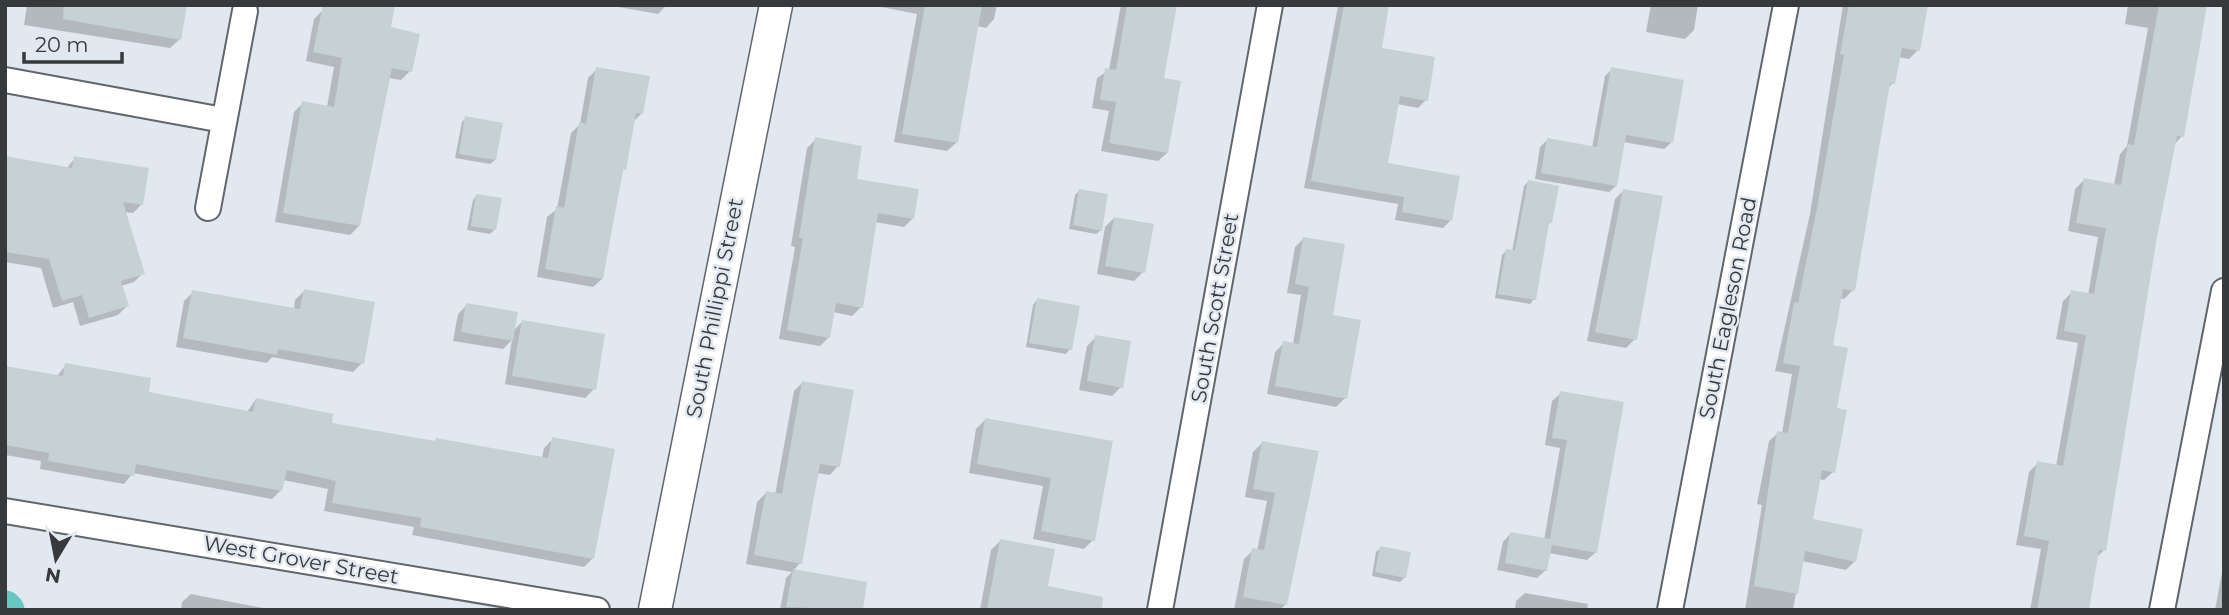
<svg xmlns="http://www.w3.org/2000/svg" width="2229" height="615" font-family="Montserrat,sans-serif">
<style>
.shadow{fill:#0003}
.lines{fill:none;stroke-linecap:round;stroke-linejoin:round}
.canal{stroke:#66c8c0;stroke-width:35}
.building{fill:#c6d1d4}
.minor-casing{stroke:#61666d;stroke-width:28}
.tertiary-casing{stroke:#61666d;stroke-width:35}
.minor{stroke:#fff;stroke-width:24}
.tertiary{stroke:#fff;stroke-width:32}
.labels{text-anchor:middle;stroke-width:5;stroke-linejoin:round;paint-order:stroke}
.street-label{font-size:21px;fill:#37393c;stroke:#e2e8f0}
</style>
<rect width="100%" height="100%" fill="#e2e8f0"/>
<g class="shadow">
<path d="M27 5H185L179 40 170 48 24 25Z"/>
<path d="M322 5H393L388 29 410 71 401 80 389 78 359 226 350 235 275 222 294 112 303 103 327 107 334 67 306 61 314 19 326 7Z"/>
<path d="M607 5H667L658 14Z"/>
<path d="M871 5H997L994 19 986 28 977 26 956 143 947 151 894 142 917 14Z"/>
<path d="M1121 5H1175L1162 80 1167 153 1158 161 1101 151 1109 111 1092 108 1097 78 1109 70Z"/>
<path d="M1387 5 1380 49 1426 100 1418 108 1397 104 1386 165 1451 220 1443 228 1395 220 1398 204 1304 188 1338 6Z"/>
<path d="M1651 5H1698L1694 30 1685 39 1646 32Z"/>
<path d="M1843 5H1927L1918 50 1909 59 1898 57 1893 83 1887 89 1853 290 1844 299 1839 298 1831 346 1835 410 1833 472 1824 480 1819 479 1811 520 1855 561 1846 570 1802 561 1793 610H1745L1762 505 1757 504 1769 441 1778 433H1782L1792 374 1775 371 1810 214Z"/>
<path d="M2128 5H2205L2182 136 2173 146 2155 237 2104 550 2096 558 2087 610H2030L2041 549 2016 545 2029 472 2038 463 2056 466 2078 343 2056 339 2063 301 2072 292 2088 295 2098 237 2068 231 2075 189 2084 180 2114 185 2120 154 2127 146 2148 28 2125 24Z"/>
<path d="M597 69 642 113 632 123 602 279 593 287 537 277 547 217 557 209 571 133 580 124 588 78Z"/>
<path d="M1612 69 1671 143 1664 149 1623 142 1616 186 1609 192 1535 179 1540 147 1547 140 1592 148 1605 76Z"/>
<path d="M466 118 495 160 490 164 455 158 462 122Z"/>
<path d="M816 139 855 180 913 218 904 227 875 222 861 307 852 316 833 312 829 337 820 346 779 339 795 247 791 246 807 148Z"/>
<path d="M5 158 66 169 75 158 141 205 133 213 124 212 143 273 134 282 121 286 127 306 118 315 80 326 73 302 53 308 41 268 5 262Z"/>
<path d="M1528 182 1551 222 1546 227 1534 299 1530 304 1495 298 1502 255 1506 251 1512 252 1524 186Z"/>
<path d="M1624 190 1635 339 1626 348 1587 341 1615 199Z"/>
<path d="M1079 191 1101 230 1096 234 1069 229 1075 195Z"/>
<path d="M477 195 494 230 490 234 467 230 473 200Z"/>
<path d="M1114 218 1143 272 1134 281 1097 274 1105 227Z"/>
<path d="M1304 238 1331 317 1345 398 1336 407 1267 394 1275 352 1284 343 1293 344 1301 295 1287 293 1295 247Z"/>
<path d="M304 291 362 363 353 372 272 357 267 363 176 347 184 301 193 292 294 310 295 300Z"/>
<path d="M1037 300 1070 349 1066 354 1026 347 1033 305Z"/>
<path d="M467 305 513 331 523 321 594 389 585 398 505 384 512 340 503 349 453 341 458 314Z"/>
<path d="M1096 337 1121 387 1112 396 1079 390 1087 346Z"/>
<path d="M66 365 147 393 247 412 256 399 329 424 433 442 436 440 542 458 544 448 553 439 593 558 584 567 412 535 414 527 324 511 328 489 283 480 281 490 272 499 133 473 124 484 40 469 41 461 5 455V368L56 377Z"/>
<path d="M803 382 838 466 830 475 816 473 800 563 793 571 861 610H780L786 578 792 572 746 564 757 502 766 493 775 495 794 391Z"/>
<path d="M1561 393 1596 552 1587 560 1549 553 1546 570 1537 578 1497 570 1503 542 1511 533 1544 540 1560 448 1545 445 1552 401Z"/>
<path d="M985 420 1111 443 1093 540 1084 549 1033 539 1043 486 969 473 976 429Z"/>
<path d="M1262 443 1317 453 1285 605 1280 610H1234L1244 559 1253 550 1257 551 1267 501 1245 497 1253 452Z"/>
<path d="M1000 541 1046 588 1074 610H980L991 550Z"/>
<path d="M1381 548 1405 577 1400 582 1372 576 1376 552Z"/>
<path d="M2224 561V610H2215Z"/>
<path d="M1525 593 1588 604 1587 610H1515L1516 601Z"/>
<path d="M191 594 273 610H181L182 602Z"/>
</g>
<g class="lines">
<path class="canal" d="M5 608 7 610"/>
</g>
<g class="building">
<path d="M64 5H187L181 40 63 19Z"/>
<path d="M323 5H395L391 27 420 34 412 72 392 68 360 226 283 213 302 101 334 107 342 58 313 52Z"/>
<path d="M925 5H982L958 143 902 134Z"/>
<path d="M1127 5H1177L1164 78 1181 81 1168 153 1109 143 1116 102 1100 100 1105 68 1116 70Z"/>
<path d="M1344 5H1389L1382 48 1435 57 1428 101 1400 96 1388 163 1460 176 1452 221 1402 212 1404 197 1311 181Z"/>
<path d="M1849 5H1928L1920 51 1902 48 1895 84 1890 83 1855 291 1843 289 1833 345 1848 348 1837 408 1847 410 1835 473 1822 470 1813 519 1863 529 1856 562 1805 551 1798 594 1754 586 1777 431 1788 433 1800 366 1783 363 1794 302 1798 303 1818 203 1844 55 1840 54Z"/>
<path d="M2159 5H2207L2184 137 2177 136 2157 237 2106 551 2099 550 2089 610H2037L2049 541 2024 536 2037 461 2063 466 2086 335 2064 331 2071 290 2094 294 2106 228 2076 223 2084 178 2121 185 2128 144 2134 145Z"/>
<path d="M596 67 650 76 643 114 636 113 626 170 623 169 603 279 545 269 556 206 564 208 579 122 586 124Z"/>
<path d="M1611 67 1684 80 1673 143 1626 135 1617 186 1541 173 1547 138 1597 147Z"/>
<path d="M465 116 503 123 496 160 459 154Z"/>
<path d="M815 137 862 146 857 179 919 189 914 219 878 213 863 308 836 303 830 338 787 330 803 238H799Z"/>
<path d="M5 156 72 168 74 156 149 168 143 205 123 202 145 274 121 281 129 306 89 318 82 295 62 301 49 259 5 252Z"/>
<path d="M1528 180 1559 186 1552 223H1549L1536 300 1498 294 1506 249 1515 250Z"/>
<path d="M1079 189 1108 194 1102 231 1073 225Z"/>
<path d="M1623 189 1663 196 1637 340 1595 332Z"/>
<path d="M476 194 502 198 496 230 471 226Z"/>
<path d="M1114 217 1154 224 1145 273 1105 266Z"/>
<path d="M1303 237 1345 244 1333 315 1361 320 1347 399 1275 386 1283 341 1299 344 1309 287 1295 284Z"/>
<path d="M304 289 375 302 364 364 278 349 277 355 183 338 192 290 300 309Z"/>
<path d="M1037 298 1080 306 1072 350 1029 343Z"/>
<path d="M466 303 518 312 513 341 461 332Z"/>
<path d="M522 320 605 334 596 390 512 376Z"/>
<path d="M1095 335 1131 341 1123 388 1087 381Z"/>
<path d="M65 363 151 378 149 392 253 412 256 398 333 414 332 423 435 441 436 438 548 458 552 437 615 449 594 559 420 527 421 518 332 503 336 481 287 470 282 491 136 464 134 476 48 461 49 453 5 445V366L63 376Z"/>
<path d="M802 381 854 390 840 467 820 464 802 564 754 555 766 491 782 494Z"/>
<path d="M1560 391 1624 402 1597 553 1552 545 1547 571 1505 563 1510 532 1550 539 1567 440 1552 438Z"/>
<path d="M985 418 1113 441 1095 541 1041 531 1051 478 977 464Z"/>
<path d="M1262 441 1319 451 1287 605 1243 597 1252 548 1264 550 1275 493 1253 489Z"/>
<path d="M1000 539 1055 549 1048 586 1103 597 1102 610H987Z"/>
<path d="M1380 546 1411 552 1406 578 1375 572Z"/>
<path d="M793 569 867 582 863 610 786 607Z"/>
</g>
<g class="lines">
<g class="minor-casing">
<g id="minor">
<path d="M5 80 223 120"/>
<path d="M208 208 245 11"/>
<path d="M5 511 597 610"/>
<path d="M1160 610 1270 5"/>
<path d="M1670 610 1786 5"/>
<path d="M2162 610 2224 291"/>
</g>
</g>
<g class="tertiary-casing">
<path id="tertiary" d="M655 610 776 5"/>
</g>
<use href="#minor" class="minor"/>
<use href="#tertiary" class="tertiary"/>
</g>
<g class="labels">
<g class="street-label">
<text transform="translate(715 308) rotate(-79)" y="7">South Phillippi Street</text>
<text transform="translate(1215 308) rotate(-80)" y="7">South Scott Street</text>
<text transform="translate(1728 308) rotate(-79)" y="7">South Eagleson Road</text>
<text transform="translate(301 560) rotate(10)" y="7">West Grover Street</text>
</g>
</g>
<rect width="2229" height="615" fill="none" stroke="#37393c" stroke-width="14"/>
<g transform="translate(56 559) rotate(190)" stroke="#e2e8f0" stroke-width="5" paint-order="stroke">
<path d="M0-5L12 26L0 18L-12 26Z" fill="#37393c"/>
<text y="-10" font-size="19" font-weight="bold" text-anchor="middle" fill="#37393c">N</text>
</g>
<path d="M24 52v10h98v-10" fill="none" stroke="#37393c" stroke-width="3.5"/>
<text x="35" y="52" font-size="21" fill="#37393c" stroke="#e2e8f0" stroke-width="5" paint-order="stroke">20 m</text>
</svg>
